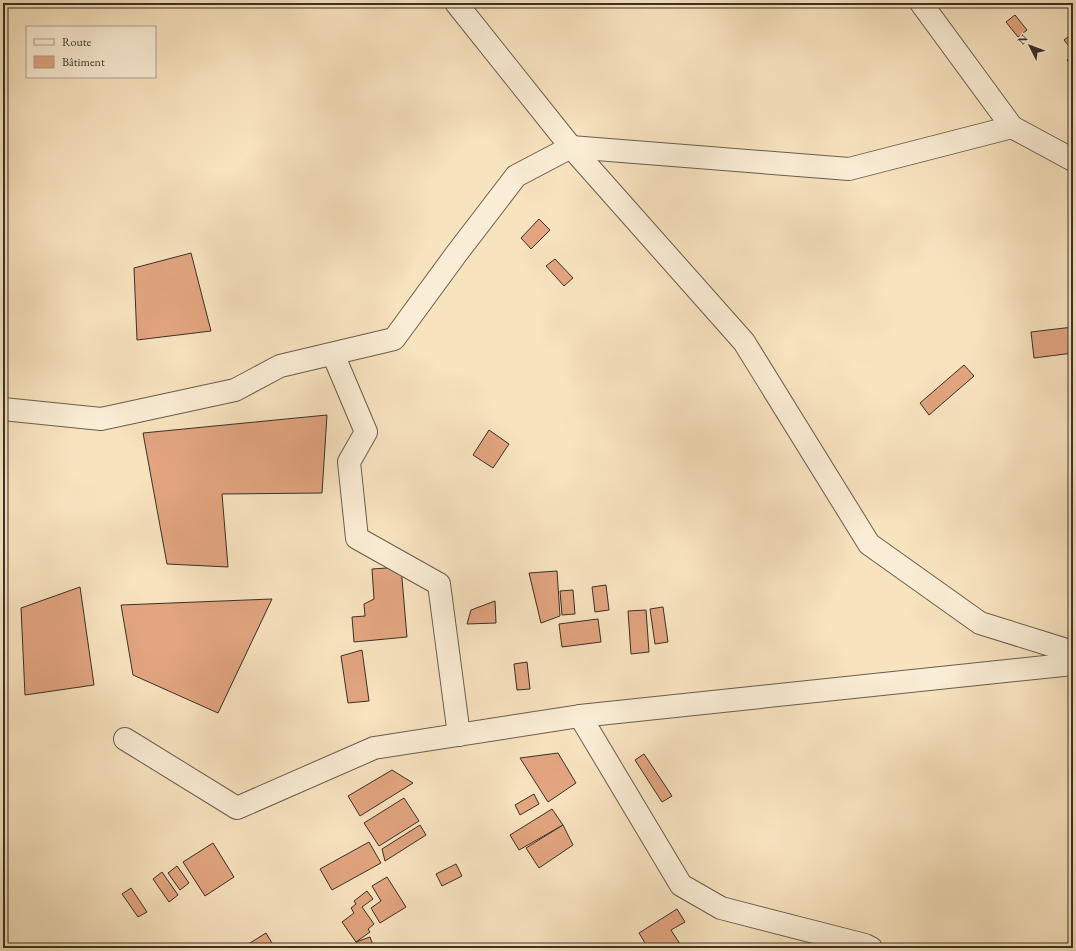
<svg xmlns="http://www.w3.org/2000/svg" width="1076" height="951" font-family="'EB Garamond',serif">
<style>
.building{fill:#e2a580;stroke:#3a3027}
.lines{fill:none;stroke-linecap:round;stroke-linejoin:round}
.street-casing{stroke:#6a5d4d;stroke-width:24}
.street{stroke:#faedd5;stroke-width:22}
</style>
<rect width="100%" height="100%" fill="#f8e3bf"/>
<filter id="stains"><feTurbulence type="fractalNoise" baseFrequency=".005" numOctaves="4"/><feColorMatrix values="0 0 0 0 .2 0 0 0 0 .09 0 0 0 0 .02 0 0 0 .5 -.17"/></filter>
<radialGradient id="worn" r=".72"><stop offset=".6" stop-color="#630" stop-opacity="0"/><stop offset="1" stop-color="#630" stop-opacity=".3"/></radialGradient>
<g class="building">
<path d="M1015 15 1027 30 1018 37 1006 22Z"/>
<path d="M1073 33V51L1064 40Z"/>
<path d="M1073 55V68L1067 60Z"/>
<path d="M539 219 550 230 531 249 521 238Z"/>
<path d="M191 253 211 331 137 340 134 268Z"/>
<path d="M555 259 573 278 564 286 546 266Z"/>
<path d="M1073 327V353L1034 358 1031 332Z"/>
<path d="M964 365 974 376 929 415 920 403Z"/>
<path d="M327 415 322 493 222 494 228 567 167 564 143 433Z"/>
<path d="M489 430 509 444 493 468 473 455Z"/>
<path d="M401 567 407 637 354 642 352 617 365 616 364 604 374 599 372 569Z"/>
<path d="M557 571 560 616 541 623 529 573Z"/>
<path d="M606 585 609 610 595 612 592 587Z"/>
<path d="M80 587 94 685 25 695 21 608Z"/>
<path d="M573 590 575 614 562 615 560 591Z"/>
<path d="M272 599 218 713 133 675 121 605Z"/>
<path d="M495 601 496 623 467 624 471 610Z"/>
<path d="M663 607 668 642 655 644 650 609Z"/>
<path d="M646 610 649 652 631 654 628 611Z"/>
<path d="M598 619 601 642 562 647 559 624Z"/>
<path d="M362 650 369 701 348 703 341 656Z"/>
<path d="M527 662 530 689 517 690 514 664Z"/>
<path d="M558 753 576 783 548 802 520 758Z"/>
<path d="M644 754 672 796 662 802 635 760Z"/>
<path d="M392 770 413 783 360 816 348 796Z"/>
<path d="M534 794 539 804 520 815 515 805Z"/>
<path d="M404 798 419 821 379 846 364 823Z"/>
<path d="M552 809 563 825 519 850 510 835Z"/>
<path d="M420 825 426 835 385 861 382 849Z"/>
<path d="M563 825 573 845 539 868 526 848Z"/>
<path d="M369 842 381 863 332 890 320 869Z"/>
<path d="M213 843 234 877 205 896 183 862Z"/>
<path d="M456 864 462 876 442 886 436 874Z"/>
<path d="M177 866 189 883 180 890 168 873Z"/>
<path d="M162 872 178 895 169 902 153 879Z"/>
<path d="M387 877 406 907 380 923 371 908 381 901 372 886Z"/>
<path d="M131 888 147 912 138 917 122 894Z"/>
<path d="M367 891 373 899 362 907 374 924 368 929 370 932 356 942 342 922 354 913 351 908 356 904 354 901Z"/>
<path d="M677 909 685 922 671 930 680 944 673 948H648L639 933Z"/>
<path d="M266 933 275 948H242Z"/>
<path d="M370 937 374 948H361L356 942Z"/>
</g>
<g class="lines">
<g class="street-casing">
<g id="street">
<path d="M456 3 571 147 744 342 869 544 980 623 1073 652"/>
<path d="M921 3 1012 127"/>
<path d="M333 354 366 432 349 462 357 538 439 584 459 735"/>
<path d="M3 409 101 419 235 390 280 366 394 339 457 253 516 176 571 147 849 169 1012 127 1073 160"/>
<path d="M580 716 681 885 721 908 865 945 871 948"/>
<path d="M125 739 237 808 374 748 580 716 1073 664"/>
</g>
</g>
<use href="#street" class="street"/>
</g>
<rect width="1076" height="951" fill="none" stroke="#f8e3bf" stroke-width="16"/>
<rect x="4" y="4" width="1068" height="943" fill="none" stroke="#3a3027" stroke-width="2"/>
<rect x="8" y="8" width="1060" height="935" fill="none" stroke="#3a3027"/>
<rect x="26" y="26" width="130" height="52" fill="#faedd5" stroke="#ada18f"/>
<rect x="34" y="39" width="20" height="6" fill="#faedd5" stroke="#ada18f"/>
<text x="62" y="46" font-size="12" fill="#3a3027">Route</text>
<rect x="34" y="56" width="20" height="12" fill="#e2a580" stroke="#ada18f"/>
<text x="62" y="66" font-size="12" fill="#3a3027">Bâtiment</text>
<g transform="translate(1030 46) rotate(312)" stroke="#faedd5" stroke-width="3" paint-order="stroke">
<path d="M0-3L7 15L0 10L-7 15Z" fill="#3a3027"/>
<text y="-6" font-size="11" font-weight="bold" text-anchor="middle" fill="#3a3027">N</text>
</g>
<rect width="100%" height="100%" filter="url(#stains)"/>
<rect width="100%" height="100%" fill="url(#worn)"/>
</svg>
